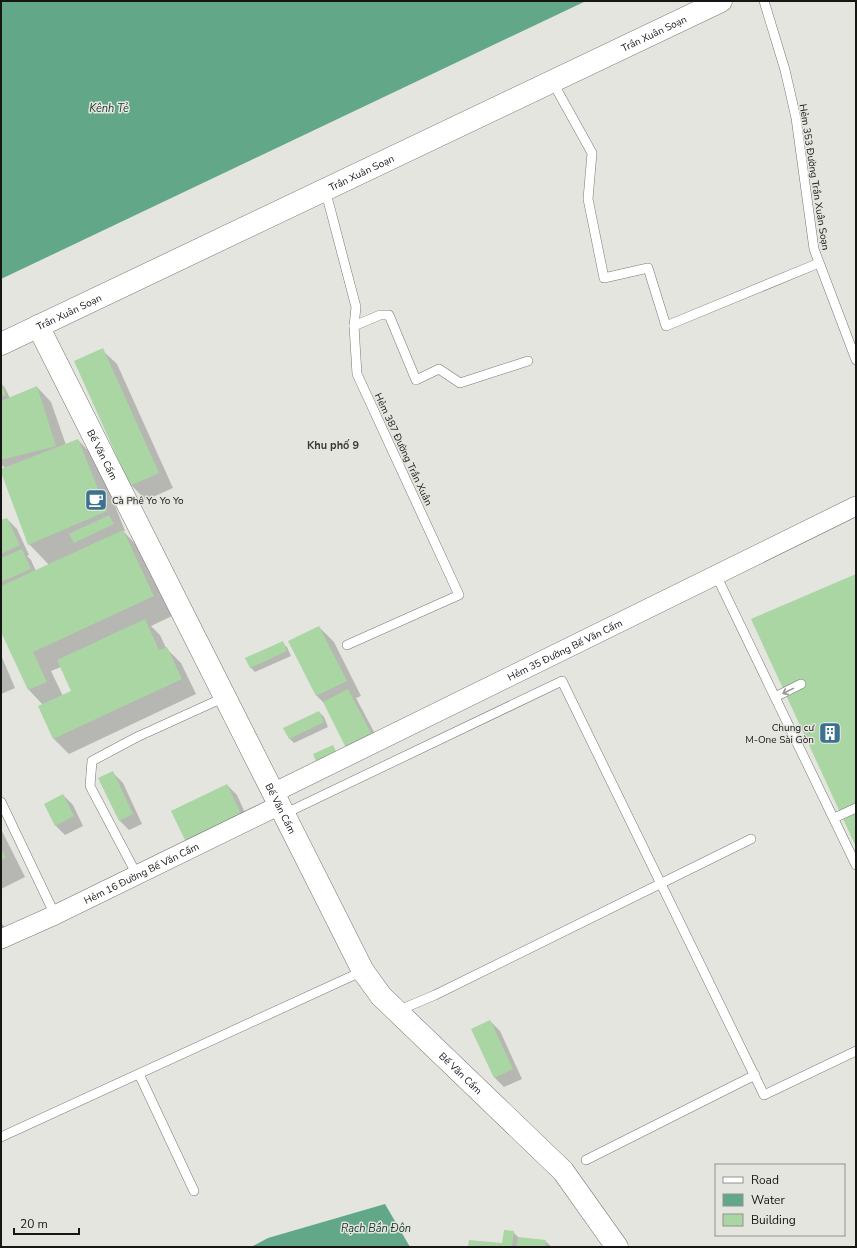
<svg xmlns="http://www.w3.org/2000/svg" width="857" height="1248" font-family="'Nunito Sans',sans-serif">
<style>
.water{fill:#61a788}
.shadow{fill:#0003;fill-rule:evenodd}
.building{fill:#a9d6a3}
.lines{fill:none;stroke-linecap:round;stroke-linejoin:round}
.lane-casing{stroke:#787974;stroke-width:10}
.street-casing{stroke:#787974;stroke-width:20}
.secondary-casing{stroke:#787974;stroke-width:23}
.lane{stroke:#fff;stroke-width:9}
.street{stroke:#fff;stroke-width:19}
.secondary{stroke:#fff;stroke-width:22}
.oneway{stroke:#969796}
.labels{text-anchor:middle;stroke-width:3;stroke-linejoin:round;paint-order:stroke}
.street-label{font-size:10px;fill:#161715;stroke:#e4e5df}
.poi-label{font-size:10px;fill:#161715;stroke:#e4e5df;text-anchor:start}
.water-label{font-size:11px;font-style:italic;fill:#153628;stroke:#e4e5df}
.neighbourhood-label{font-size:11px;font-weight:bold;fill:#3b3c38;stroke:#e4e5df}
</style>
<rect width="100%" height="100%" fill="#e4e5df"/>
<g class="water">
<path d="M1 1H586L1 279Z"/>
<path d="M385 1204 410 1247H251L268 1238Z"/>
</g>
<g class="shadow">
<path d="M102 350 117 364 173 488 146 500 131 485Z"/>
<path d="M1 383 5 388 10 398 37 387 51 402 66 445 78 440 97 460 125 531H123L142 551 172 616 151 626 160 635 166 648 181 663 196 694 69 754 54 739 39 707 43 705 29 690 1 630V522L7 519 17 529 29 555 27 556 31 560 36 571 49 565 29 544 5 468 1 464ZM61 667 73 691 63 696 51 671Z"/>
<path d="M319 627 334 642 361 696 356 698 380 743 356 756 346 746 324 703 317 696 290 642Z"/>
<path d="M282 643 287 647 291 656 255 672 250 667Z"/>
<path d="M1 655 15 688 1 694Z"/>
<path d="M319 712 324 717 328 727 294 743 290 739 285 728Z"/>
<path d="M113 773 123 783 142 824 129 830 119 820Z"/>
<path d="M227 785 237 795 250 824 196 850 186 840 172 811Z"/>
<path d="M63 795 73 805 83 826 65 835 55 825Z"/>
<path d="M1 829 25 877 1 889Z"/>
<path d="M1 923 6 928 14 944 1 950Z"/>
<path d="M490 1021 500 1031 522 1079 504 1087 494 1077Z"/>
<path d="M513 1232 519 1238 545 1241 552 1247H469L503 1244Z"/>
</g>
<g class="building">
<path d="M103 348 159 473 130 486 74 361Z"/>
<path d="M1 382 6 395 1 397Z"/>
<path d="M37 386 56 446 1 460V401Z"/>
<path d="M78 439 107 511 28 545 1 472V469Z"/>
<path d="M109 515 114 524 74 543 69 534Z"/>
<path d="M7 518 20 545 1 554V520Z"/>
<path d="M123 530 154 596 33 652 47 682 28 690 1 632V586Z"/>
<path d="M22 549 31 569 1 582V558Z"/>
<path d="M856 574V847L751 619Z"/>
<path d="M145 619 159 650 167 647 182 679 53 739 38 706 71 691 57 660Z"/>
<path d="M319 626 347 681 316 696 288 641Z"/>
<path d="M283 641 287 651 250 668 245 658Z"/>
<path d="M348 689 371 733 345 746 323 702Z"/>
<path d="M319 711 324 722 289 739 283 728Z"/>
<path d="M333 745 338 755 317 764 313 754Z"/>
<path d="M113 771 133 814 119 821 98 778Z"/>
<path d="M227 784 241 814 185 840 171 811Z"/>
<path d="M63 794 74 816 55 826 44 804Z"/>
<path d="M1 848 6 858 1 860Z"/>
<path d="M490 1020 513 1069 494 1078 471 1029Z"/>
<path d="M504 1230 514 1231 512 1247H468L469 1240 502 1243Z"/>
<path d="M518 1237 546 1240 545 1247H517Z"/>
</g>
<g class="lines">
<g class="lane-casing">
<g id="lane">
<path d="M764 1 785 70 796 118 814 249 856 360"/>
<path d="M552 81 592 153 588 199 604 278 648 268 666 326 819 263"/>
<path d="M325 189 356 307 354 326 357 374 459 595 347 645"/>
<path d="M354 326 380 315H389L416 380 439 369 460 383 528 361"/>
<path d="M716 575 856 865"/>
<path d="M775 697 801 684"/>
<path d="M1 802 55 915"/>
<path d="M284 814 562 681 764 1095 856 1051"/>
<path d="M834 818 856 808"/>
<path d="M137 875 90 786 92 761 137 737 225 697"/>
<path d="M397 1011 435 995 751 839"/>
<path d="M139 1074 194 1191"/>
<path d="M1 1137 363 971"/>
<path d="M586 1160 755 1075"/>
</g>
</g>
<g class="street-casing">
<g id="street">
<path id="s1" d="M273 793 856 506"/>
<path id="s2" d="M1 939 55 915 280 805"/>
</g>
</g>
<g class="secondary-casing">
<g id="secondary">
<path id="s3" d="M38 326 363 971 381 996 563 1171 617 1247"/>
<path id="s4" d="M1 344 721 1"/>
</g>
</g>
<use href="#lane" class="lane"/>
<use href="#street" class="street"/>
<use href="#secondary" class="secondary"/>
</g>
<defs><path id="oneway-shaft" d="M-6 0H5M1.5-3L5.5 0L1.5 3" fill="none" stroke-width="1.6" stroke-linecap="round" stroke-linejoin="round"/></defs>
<use class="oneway" href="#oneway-shaft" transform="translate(788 691) rotate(154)"/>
<defs>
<g id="cafe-square" transform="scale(1.15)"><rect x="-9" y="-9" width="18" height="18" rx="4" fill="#3b728d" stroke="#e4e5df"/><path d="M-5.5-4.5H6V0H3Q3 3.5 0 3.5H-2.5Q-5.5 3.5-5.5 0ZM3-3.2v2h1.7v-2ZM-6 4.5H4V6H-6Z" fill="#fff"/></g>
<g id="building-square" transform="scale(1.15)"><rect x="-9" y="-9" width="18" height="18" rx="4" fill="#3b728d" stroke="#e4e5df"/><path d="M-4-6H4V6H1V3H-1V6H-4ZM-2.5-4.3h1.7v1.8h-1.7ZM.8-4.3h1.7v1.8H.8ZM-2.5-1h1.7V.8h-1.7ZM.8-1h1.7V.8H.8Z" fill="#fff"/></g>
</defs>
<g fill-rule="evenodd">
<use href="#cafe-square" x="96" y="500"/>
<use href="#building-square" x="830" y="733"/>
</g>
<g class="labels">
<g class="street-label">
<text dy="4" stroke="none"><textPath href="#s4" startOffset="723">Trần Xuân Soạn</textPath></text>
<text dy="4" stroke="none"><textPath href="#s4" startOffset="399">Trần Xuân Soạn</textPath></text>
<text transform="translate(815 177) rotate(81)" y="4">Hẻm 353 Đường Trần Xuân Soạn</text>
<text dy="4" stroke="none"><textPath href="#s4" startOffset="75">Trần Xuân Soạn</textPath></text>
<text transform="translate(404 449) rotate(65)" y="4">Hẻm 387 Đường Trần Xuân</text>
<text dy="4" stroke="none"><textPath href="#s3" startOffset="144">Bế Văn Cấm</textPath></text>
<text dy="4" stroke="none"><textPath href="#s1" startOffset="325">Hẻm 35 Đường Bế Văn Cấm</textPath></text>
<text dy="4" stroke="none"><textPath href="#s3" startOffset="540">Bế Văn Cấm</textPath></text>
<text dy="4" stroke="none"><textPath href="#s2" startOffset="155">Hẻm 16 Đường Bế Văn Cấm</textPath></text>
<text dy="4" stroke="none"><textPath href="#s3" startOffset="864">Bế Văn Cấm</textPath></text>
</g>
<g class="poi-label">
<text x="112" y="504">Cà Phê Yo Yo Yo</text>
<text x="814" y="731" text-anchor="end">Chung cư<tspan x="814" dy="12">M-One Sài Gòn</tspan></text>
</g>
<g class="water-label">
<text x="109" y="112">Kênh Tẻ</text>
<text x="376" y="1232">Rạch Bần Đôn</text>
</g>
<g class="neighbourhood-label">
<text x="333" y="449">Khu phố 9</text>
</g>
</g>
<rect width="857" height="1248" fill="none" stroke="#161715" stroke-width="4"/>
<rect x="715" y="1164" width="130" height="72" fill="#e4e5df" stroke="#92938e"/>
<rect x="723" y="1177" width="20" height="6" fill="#ffffff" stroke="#92938e"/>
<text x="751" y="1184" font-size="12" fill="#161715">Road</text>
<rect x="723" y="1194" width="20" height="12" fill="#61a788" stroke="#92938e"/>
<text x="751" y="1204" font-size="12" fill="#161715">Water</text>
<rect x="723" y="1214" width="20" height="12" fill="#a9d6a3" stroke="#92938e"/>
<text x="751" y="1224" font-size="12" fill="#161715">Building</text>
<path d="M14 1228v6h65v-6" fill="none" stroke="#161715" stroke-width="2"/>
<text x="20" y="1228" font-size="12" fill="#161715" stroke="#e4e5df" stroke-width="3" paint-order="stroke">20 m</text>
</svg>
